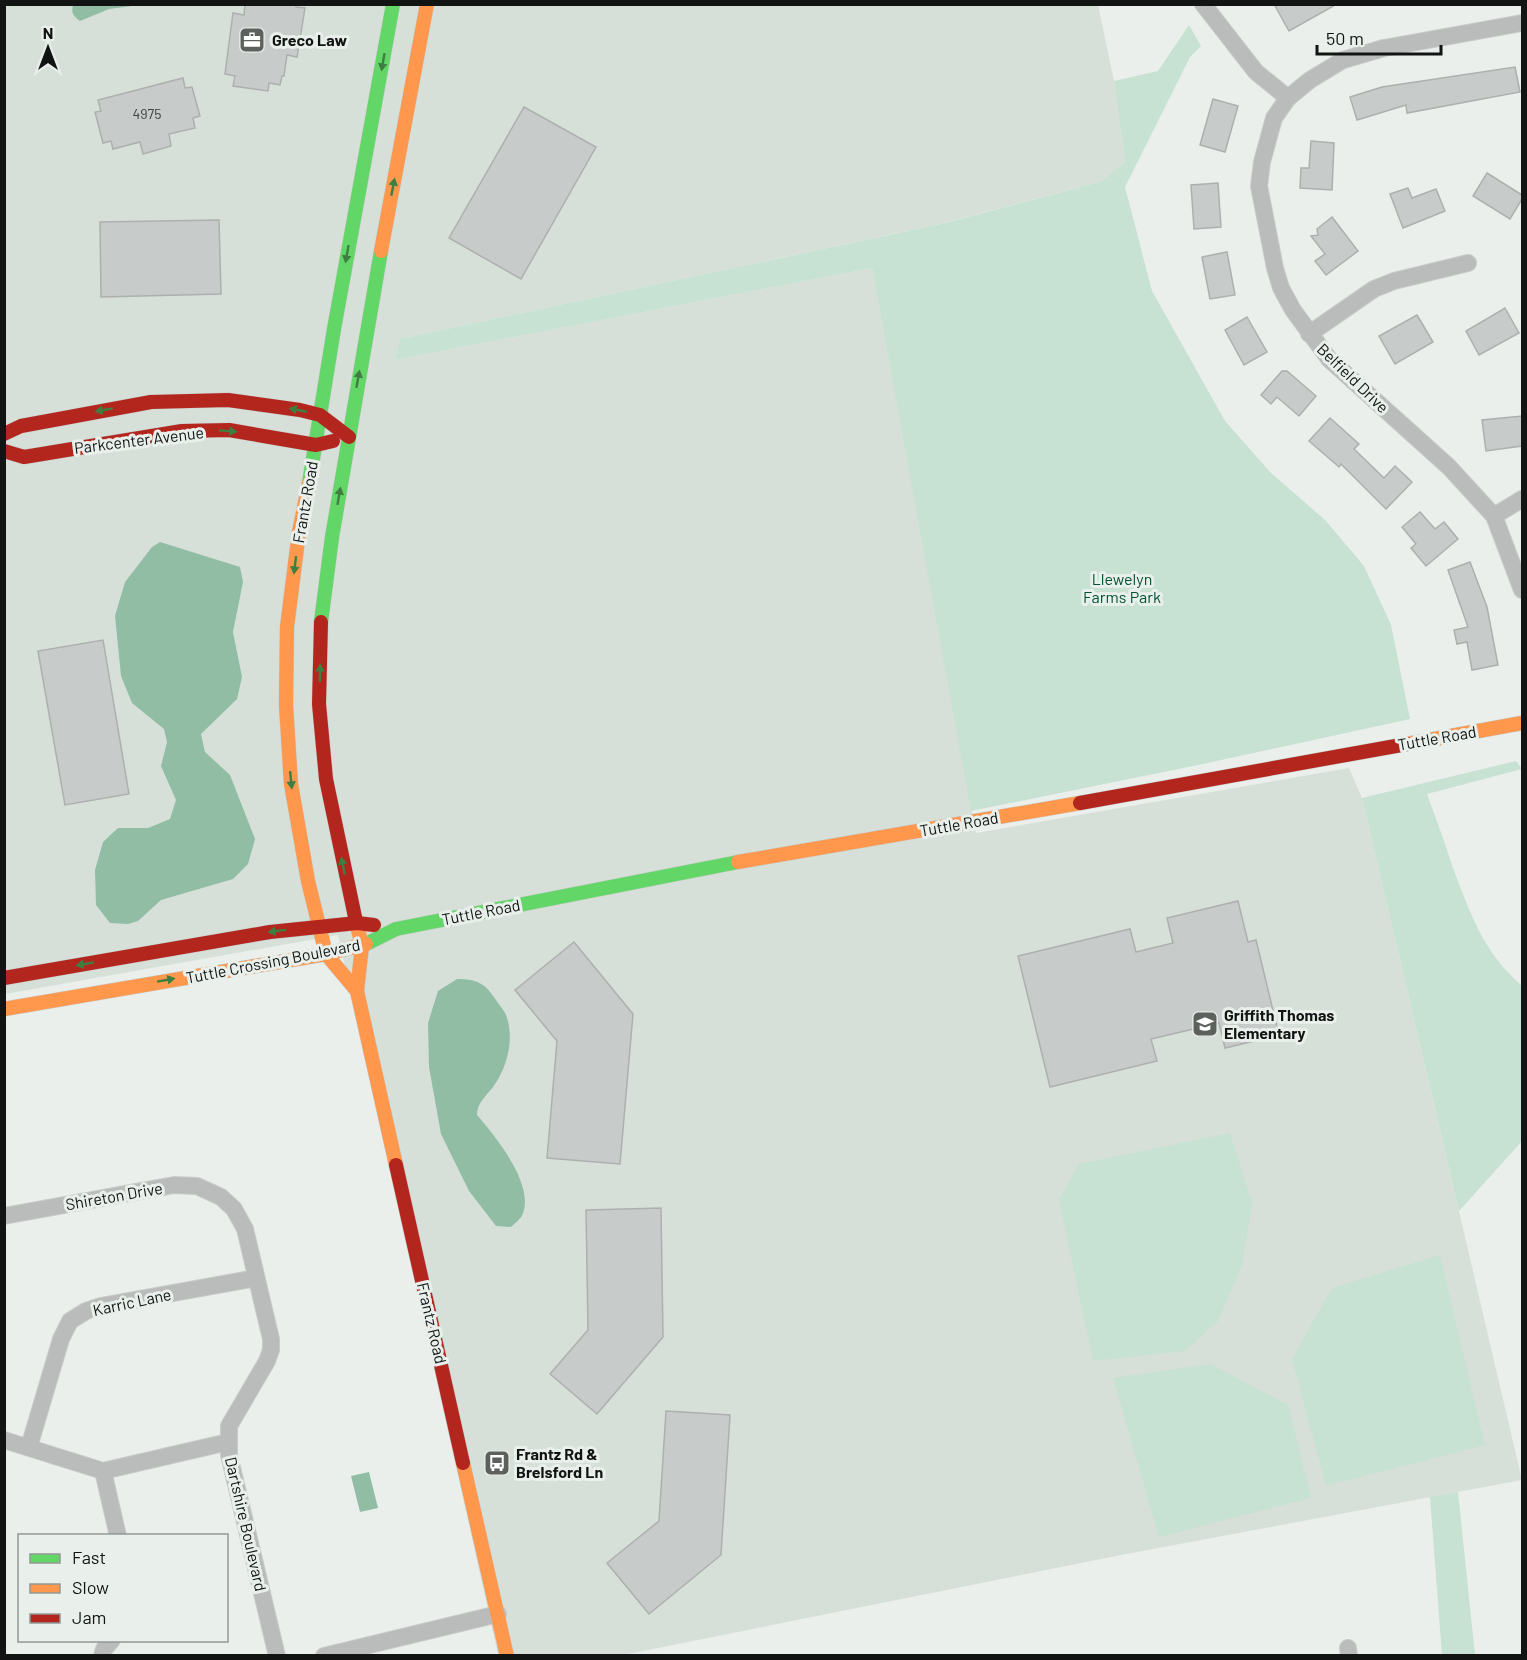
<svg xmlns="http://www.w3.org/2000/svg" width="1527" height="1660" font-family="Barlow,sans-serif">
<style>
.built{fill:#d6e0d9}
.green{fill:#c7e1d2}
.water{fill:#91bda4}
.building{fill:#c7cbc9;stroke:#adb0ae;stroke-width:1.5}
.lines{fill:none;stroke-linecap:round;stroke-linejoin:round}
.street-casing{stroke:#c8cbc9;stroke-width:18}
.fast-casing{stroke:#c8cbc9;stroke-width:15}
.slow-casing{stroke:#c8cbc9;stroke-width:15}
.jam-casing{stroke:#c8cbc9;stroke-width:15}
.street{stroke:#babcbb;stroke-width:16}
.fast{stroke:#63d668;stroke-width:14}
.slow{stroke:#ff974d;stroke-width:14}
.jam{stroke:#b3261e;stroke-width:14}
.oneway{fill:#3e7f41}
.labels{text-anchor:middle;stroke-width:6;stroke-linejoin:round;paint-order:stroke}
.number-label{font-size:14px;fill:#3e4240}
.poi-label{font-size:16px;font-weight:bold;fill:#111412;stroke:#e9f0ec;text-anchor:start}
.street-label{font-size:16px;fill:#111412;stroke:#e9f0ec}
.park-label{font-size:16px;fill:#035232;stroke:#e9f0ec}
</style>
<rect width="100%" height="100%" fill="#eaefec"/>
<path class="built" d="M5 5H1098L1114 81 1125 162 1100 182 944 223 400 339 395 360 872 268 976 833 1349 768 1362 798 1522 1480 1121 1555 623 1655H498L338 935 5 994Z"/>
<g class="green">
<path d="M1189 25 1201 46 1190 57 1125 187 1152 291 1225 421 1271 473 1325 520 1364 566 1391 625 1410 719 1198 765 971 811 872 268 395 360 400 339 945 223 1100 182 1125 162 1114 81 1158 71Z"/>
<path d="M1516 761 1522 769 1427 794C1436 819 1445 843 1453 868 1471 915 1483 952 1522 986V1141L1459 1211 1362 798Z"/>
<path d="M1230 1133 1252 1204 1242 1265 1218 1321 1185 1351 1093 1361 1059 1200 1079 1164Z"/>
<path d="M1440 1255 1485 1445 1326 1486 1292 1359 1332 1288Z"/>
<path d="M1211 1364 1288 1405 1311 1498 1159 1537 1113 1378Z"/>
<path d="M1458 1492 1475 1655H1442L1430 1497Z"/>
</g>
<g class="water">
<path d="M73 5V4L140 5 109 9 80 21C73 16 71 13 73 5Z"/>
<path d="M160 542 240 567 243 582 233 632 242 677 237 699 201 734 205 752 230 775 255 839 248 864 233 879 161 900 138 921 128 924 110 923 96 905 95 870 103 842 118 828H148L170 819 176 800 161 766 167 742 164 729 132 703 121 676 115 616 125 582 152 547Z"/>
<path d="M457 979C477 979 485 983 496 1000 499 1005 504 1010 506 1015 515 1039 507 1068 493 1087 486 1096 477 1103 477 1115 495 1136 534 1183 523 1213 522 1218 515 1223 511 1227L496 1226 469 1191 441 1134 429 1067 428 1023 438 991Z"/>
<path d="M369 1472 378 1508 360 1512 351 1476Z"/>
</g>
<g class="building">
<path d="M245 4H296V7L305 8 297 57 287 55 284 76H282L280 85 269 83 268 91 233 86 235 76 225 74 233 13 244 15Z"/>
<path d="M1274 4H1337L1289 31Z"/>
<path d="M1515 67 1520 92 1407 113 1406 105 1357 120 1350 97 1382 87Z"/>
<path d="M183 78 185 88 192 87 200 116 193 118 195 128 169 134 171 146 143 154 140 142 113 149 111 141 103 143 95 112 101 111 98 100Z"/>
<path d="M1213 99 1238 106 1225 152 1200 145Z"/>
<path d="M524 107 596 147 521 279 449 238Z"/>
<path d="M1311 141 1334 143 1332 190 1300 188 1301 168H1309Z"/>
<path d="M1487 173 1522 195V199L1510 219 1473 196Z"/>
<path d="M1218 183 1221 227 1194 229 1191 185Z"/>
<path d="M1408 188 1412 198 1436 189 1445 211 1403 228 1390 194Z"/>
<path d="M1332 217 1358 251 1326 275 1315 261 1325 254 1311 236 1318 235 1317 229Z"/>
<path d="M219 220 221 294 101 297 100 222Z"/>
<path d="M1227 252 1235 295 1210 299 1202 257Z"/>
<path d="M1505 308 1519 333 1479 355 1466 331Z"/>
<path d="M1417 315 1433 342 1395 364 1379 336Z"/>
<path d="M1247 317 1267 352 1244 365 1225 330Z"/>
<path d="M1282 371H1287L1316 396 1299 416 1277 397 1271 404 1261 395Z"/>
<path d="M1522 416V446L1486 451 1482 420Z"/>
<path d="M1330 418 1359 444 1354 449 1384 478 1395 466 1412 482 1386 509 1341 464 1339 467 1309 441Z"/>
<path d="M1420 512 1435 529 1444 522 1458 539 1426 566 1411 548 1416 544 1402 527Z"/>
<path d="M1470 562 1487 607 1498 665 1472 670 1467 642 1457 644 1454 630 1468 627 1448 570Z"/>
<path d="M103 640 129 794 65 805 38 651Z"/>
<path d="M1238 901 1248 942 1256 940 1279 1035 1225 1048 1219 1023 1151 1039 1157 1061 1050 1087 1018 956 1130 929 1136 952 1173 943 1167 918Z"/>
<path d="M574 942 633 1014 620 1164 547 1158 557 1041 515 990Z"/>
<path d="M661 1208 663 1337 597 1414 550 1374 588 1330 586 1210Z"/>
<path d="M666 1411 730 1415 721 1555 649 1614 607 1563 659 1521Z"/>
</g>
<g class="lines">
<g class="street-casing">
<g id="street">
<path d="M1203 4 1256 72 1288 98"/>
<path d="M1522 23 1384 48 1343 60 1310 80 1288 98 1274 118 1262 162 1259 186 1275 268 1281 288 1293 310 1329 359 1449 467 1494 516 1522 590"/>
<path d="M1309 334 1374 289 1394 281 1468 263"/>
<path d="M1494 516 1522 499"/>
<path d="M4 1216 174 1185 197 1186 221 1197 234 1209 245 1229 271 1339V1350L267 1361 229 1426V1455L277 1656"/>
<path d="M4 1440 103 1471 228 1442"/>
<path d="M29 1447 61 1339 70 1321 86 1311 101 1306 256 1278"/>
<path d="M103 1471 118 1536"/>
<path d="M1348 1648 1349 1656"/>
<path d="M102 1656 104 1649 112 1640"/>
<path d="M324 1656 498 1614"/>
</g>
</g>
<g class="fast-casing">
<g id="fast">
<path d="M309 483 334 329 393 4"/>
<path d="M321 622 332 537 381 251"/>
<path d="M366 944 396 929 738 862"/>
</g>
</g>
<g class="slow-casing">
<g id="slow">
<path d="M381 251 427 4"/>
<path d="M309 483 299 532 287 627 286 705 291 784 308 881 326 954 357 991"/>
<path d="M1407 744 1522 723"/>
<path d="M738 862 1080 803"/>
<path d="M355 917 362 946 357 991 396 1165"/>
<path d="M4 1009 326 954 366 944"/>
<path d="M463 1463 507 1656"/>
</g>
</g>
<g class="jam-casing">
<g id="jam">
<path d="M4 434 21 426 151 402 228 400 300 410 320 415 349 437"/>
<path d="M4 451 24 457 182 431 229 430 316 445 333 441"/>
<path d="M321 622 319 704 326 779 355 917"/>
<path d="M1080 803 1407 744"/>
<path d="M4 978 270 932 357 923 374 925"/>
<path d="M396 1165 463 1463"/>
</g>
</g>
<use href="#street" class="street"/>
<use href="#fast" class="fast"/>
<use href="#slow" class="slow"/>
<use href="#jam" class="jam"/>
</g>
<defs><path id="oneway-solid" d="M-6-.8H1V-3.2L6.5 0L1 3.2V.8H-6Z" transform="scale(1.5)"/></defs>
<g class="oneway">
<use href="#oneway-solid" transform="translate(383 62) rotate(100)"/>
<use href="#oneway-solid" transform="translate(393 187) rotate(-79)"/>
<use href="#oneway-solid" transform="translate(347 254) rotate(100)"/>
<use href="#oneway-solid" transform="translate(358 379) rotate(-80)"/>
<use href="#oneway-solid" transform="translate(104 410) rotate(170)"/>
<use href="#oneway-solid" transform="translate(298 410) rotate(-169)"/>
<use href="#oneway-solid" transform="translate(228 431) rotate(4)"/>
<use href="#oneway-solid" transform="translate(339 496) rotate(-80)"/>
<use href="#oneway-solid" transform="translate(295 565) rotate(97)"/>
<use href="#oneway-solid" transform="translate(320 673) rotate(-89)"/>
<use href="#oneway-solid" transform="translate(291 780) rotate(84)"/>
<use href="#oneway-solid" transform="translate(343 866) rotate(-101)"/>
<use href="#oneway-solid" transform="translate(277 931) rotate(173)"/>
<use href="#oneway-solid" transform="translate(85 964) rotate(170)"/>
<use href="#oneway-solid" transform="translate(166 980) rotate(-10)"/>
</g>
<defs>
<g id="office-square" transform="scale(1.35)"><rect x="-9" y="-9" width="18" height="18" rx="4" fill="#5d615e" stroke="#e9f0ec"/><path d="M-6-3h4V-5.5h4V-3h4V5H-6ZM-1-4.5V-3h2v-1.5ZM-6 0V1H6V0Z" fill="#fff"/></g>
<g id="school-square" transform="scale(1.35)"><rect x="-9" y="-9" width="18" height="18" rx="4" fill="#5d615e" stroke="#e9f0ec"/><path d="M0-5L7-2L0 1L-7-2ZM-4 1L0 2.5L4 1V4Q0 6-4 4Z" fill="#fff"/></g>
<g id="bus-square" transform="scale(1.35)"><rect x="-9" y="-9" width="18" height="18" rx="4" fill="#5d615e" stroke="#e9f0ec"/><path d="M-5-6H5V4H4V6H2V4H-2V6H-4V4H-5ZM-3.5-4V0h7V-4ZM-3.5 1.2v1.5H-2V1.2ZM2 1.2v1.5H3.5V1.2Z" fill="#fff"/></g>
</defs>
<g fill-rule="evenodd">
<use href="#office-square" x="252" y="40"/>
<use href="#school-square" x="1205" y="1024"/>
<use href="#bus-square" x="497" y="1463"/>
</g>
<g class="labels">
<g class="number-label">
<text x="147" y="119">4975</text>
</g>
<g class="poi-label">
<text x="272" y="46">Greco Law</text>
<text x="1224" y="1021">Griffith Thomas<tspan x="1224" dy="18">Elementary</tspan></text>
<text x="516" y="1460">Frantz Rd &amp;<tspan x="516" dy="18">Brelsford Ln</tspan></text>
</g>
<g class="street-label">
<text transform="translate(1353 378) rotate(44)" y="6">Belfield Drive</text>
<text transform="translate(139 440) rotate(-7)" y="6">Parkcenter Avenue</text>
<text transform="translate(305 502) rotate(-80)" y="6">Frantz Road</text>
<text transform="translate(1437 738) rotate(-10)" y="6">Tuttle Road</text>
<text transform="translate(959 824) rotate(-10)" y="6">Tuttle Road</text>
<text transform="translate(481 912) rotate(-11)" y="6">Tuttle Road</text>
<text transform="translate(273 961) rotate(-11)" y="6">Tuttle Crossing Boulevard</text>
<text transform="translate(114 1196) rotate(-10)" y="6">Shireton Drive</text>
<text transform="translate(132 1302) rotate(-12)" y="6">Karric Lane</text>
<text transform="translate(432 1323) rotate(77)" y="6">Frantz Road</text>
<text transform="translate(246 1524) rotate(77)" y="6">Dartshire Boulevard</text>
</g>
<g class="park-label">
<text x="1122" y="585">Llewelyn<tspan x="1122" dy="18">Farms Park</tspan></text>
</g>
</g>
<rect width="1527" height="1660" fill="none" stroke="#111412" stroke-width="12"/>
<rect x="18" y="1534" width="210" height="108" fill="#e9f0ec" stroke="#939895" stroke-width="1.5"/>
<rect x="30" y="1554" width="30" height="9" fill="#63d668" stroke="#939895" stroke-width="1.5"/>
<text x="72" y="1564" font-size="18" fill="#111412">Fast</text>
<rect x="30" y="1584" width="30" height="9" fill="#ff974d" stroke="#939895" stroke-width="1.5"/>
<text x="72" y="1594" font-size="18" fill="#111412">Slow</text>
<rect x="30" y="1614" width="30" height="9" fill="#b3261e" stroke="#939895" stroke-width="1.5"/>
<text x="72" y="1624" font-size="18" fill="#111412">Jam</text>
<g transform="translate(48 48)" stroke="#e9f0ec" stroke-width="4.5" paint-order="stroke">
<path d="M0-4.5L10 22L0 15L-10 22Z" fill="#111412"/>
<text y="-9" font-size="16" font-weight="bold" text-anchor="middle" fill="#111412">N</text>
</g>
<path d="M1317 45v9h124v-9" fill="none" stroke="#111412" stroke-width="3"/>
<text x="1326" y="45" font-size="18" fill="#111412" stroke="#e9f0ec" stroke-width="4.5" paint-order="stroke">50 m</text>
</svg>
